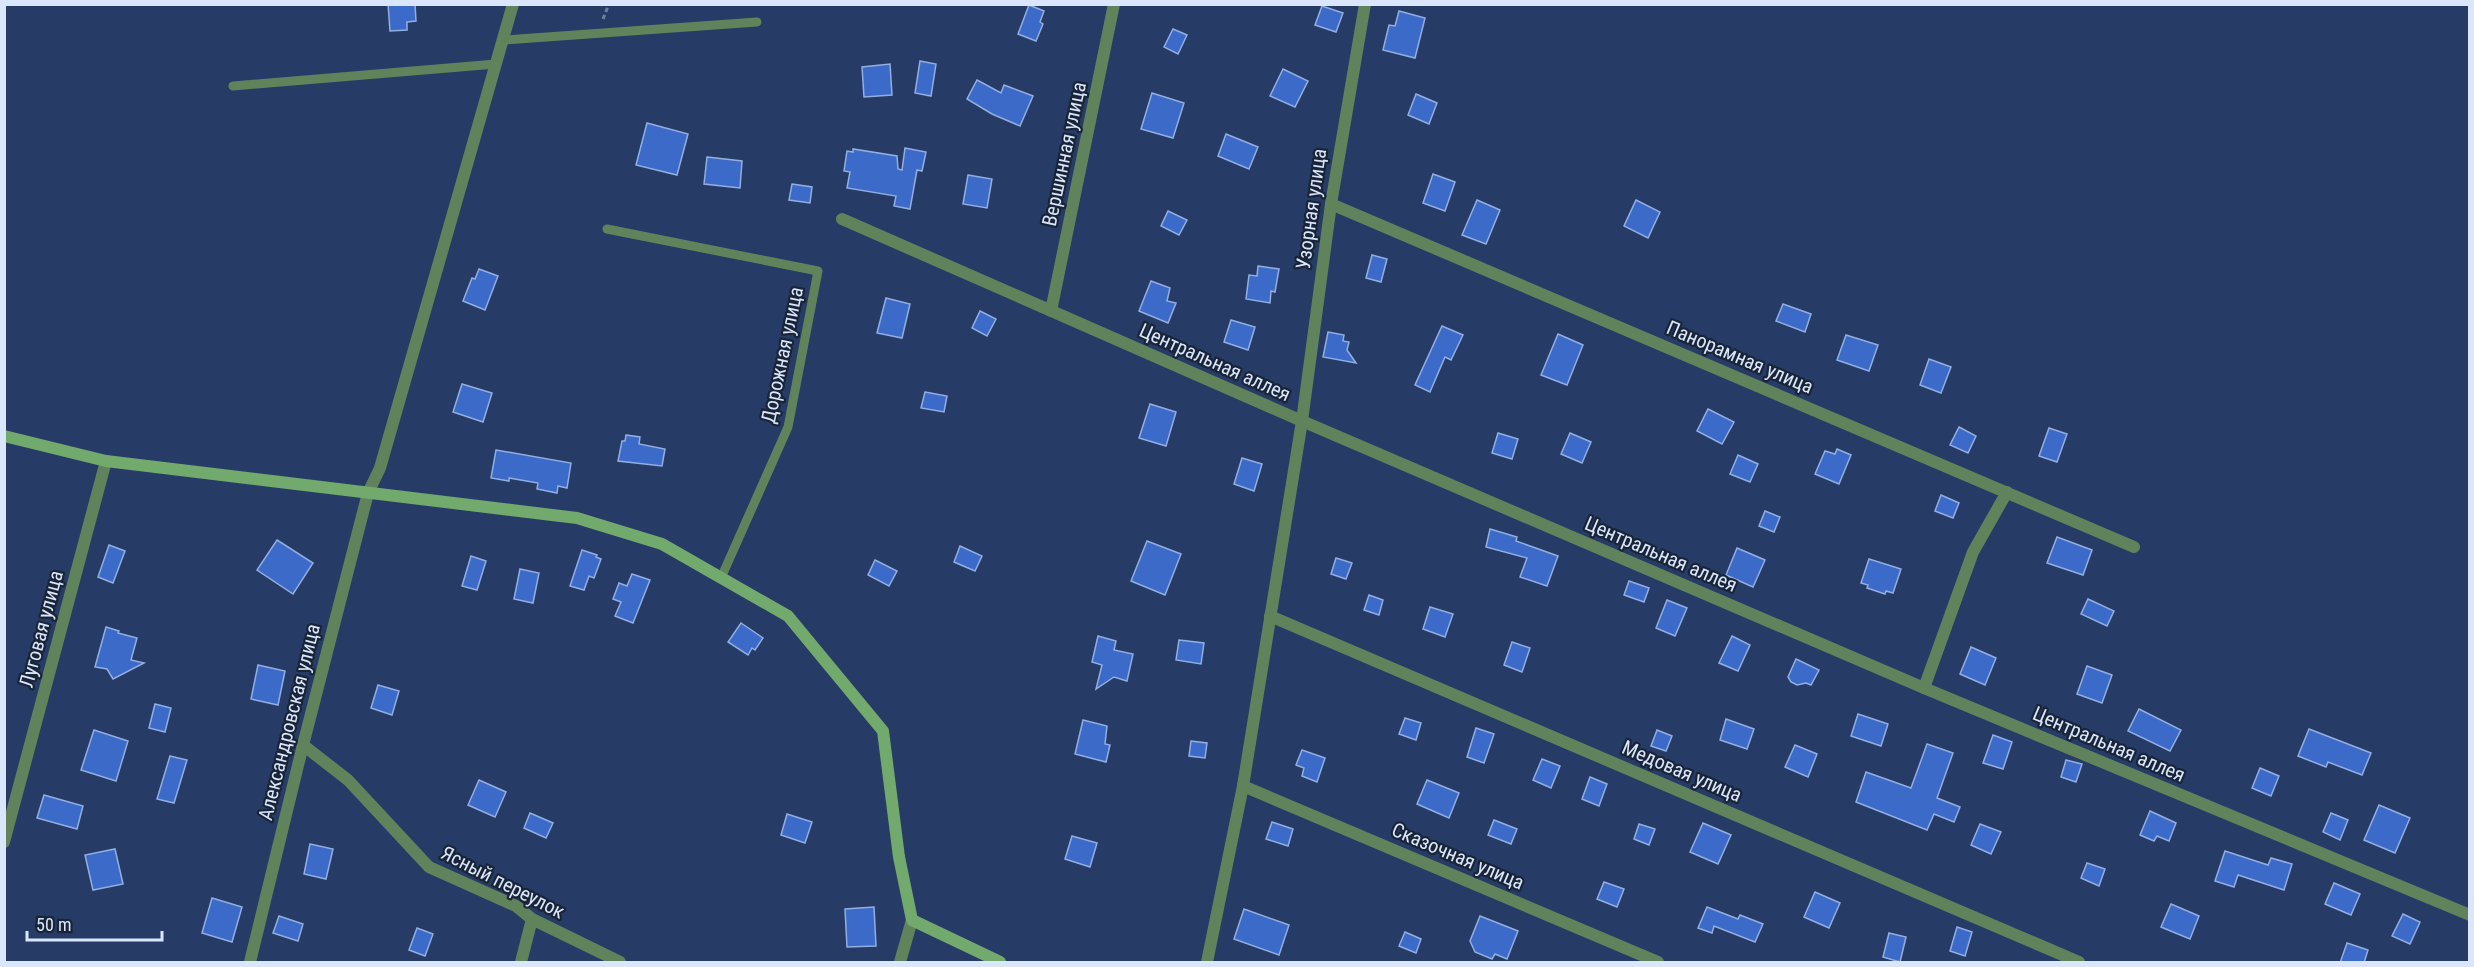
<svg xmlns="http://www.w3.org/2000/svg" width="2474" height="967" font-family="'Roboto Condensed',sans-serif">
<style>
.building{fill:#3b6ac8;stroke:#93aee0;stroke-width:1.5}
.lines{fill:none;stroke-linecap:round;stroke-linejoin:round}
.path{stroke:#6e80a1;stroke-width:3;stroke-dasharray:4.5 3;stroke-linecap:butt}
.lane{stroke:#60835c;stroke-width:9}
.street{stroke:#60835c;stroke-width:12}
.secondary{stroke:#72a96c;stroke-width:12}
.labels{text-anchor:middle;stroke-width:4.5;stroke-linejoin:round;paint-order:stroke}
.street-label{font-size:20px;fill:#dae6fb;stroke:#192437}
</style>
<rect width="100%" height="100%" fill="#263c66"/>
<g class="building">
<path d="M388 4H415L416 21 407 22V30L390 31Z"/>
<path d="M1029 5 1044 11 1040 22 1043 24 1036 41 1018 34Z"/>
<path d="M1322 6 1343 13 1336 32 1315 25Z"/>
<path d="M1399 11 1425 18 1415 58 1383 50 1389 25 1395 26Z"/>
<path d="M1173 29 1187 35 1178 54 1164 47Z"/>
<path d="M920 61 936 64 931 96 915 93Z"/>
<path d="M890 64 892 95 864 97 862 67Z"/>
<path d="M1283 69 1308 81 1295 107 1270 96Z"/>
<path d="M977 80 1001 93 1004 85 1033 96 1020 126 992 114 967 99Z"/>
<path d="M1152 93 1184 103 1173 138 1141 129Z"/>
<path d="M1416 94 1437 103 1429 124 1408 115Z"/>
<path d="M647 123 688 134 677 175 636 165Z"/>
<path d="M1226 134 1258 147 1249 169 1218 156Z"/>
<path d="M905 148 926 152 922 171 917 170 910 209 894 206 896 196 847 188 850 172 844 171 847 151 853 152V149L897 156 898 169 902 170Z"/>
<path d="M707 157 742 161 740 188 704 184Z"/>
<path d="M1433 174 1455 182 1445 211 1423 203Z"/>
<path d="M968 175 992 179 987 208 963 204Z"/>
<path d="M792 184 812 187 810 203 789 200Z"/>
<path d="M1477 200 1500 210 1486 244 1462 235Z"/>
<path d="M1636 200 1660 212 1648 238 1624 226Z"/>
<path d="M1168 211 1187 220 1179 235 1161 226Z"/>
<path d="M1372 255 1387 259 1381 282 1366 278Z"/>
<path d="M1258 266 1279 269 1275 292 1271 291 1270 303 1246 299 1249 275 1257 276Z"/>
<path d="M479 269 498 276 485 310 463 301 472 278 475 279Z"/>
<path d="M1151 281 1170 288 1167 301 1176 303 1168 323 1139 311Z"/>
<path d="M886 298 910 304 902 338 877 333Z"/>
<path d="M1783 304 1811 314 1805 332 1776 321Z"/>
<path d="M980 311 996 319 987 336 972 328Z"/>
<path d="M1231 320 1255 327 1248 350 1224 342Z"/>
<path d="M1442 326 1463 335 1451 360 1445 357 1430 392 1415 385Z"/>
<path d="M1328 332 1344 335 1343 341 1349 342 1347 350 1356 363 1323 357Z"/>
<path d="M1558 334 1583 345 1567 385 1541 375Z"/>
<path d="M1846 335 1878 345 1869 371 1837 360Z"/>
<path d="M1929 359 1951 367 1941 393 1920 385Z"/>
<path d="M462 384 492 393 483 422 453 412Z"/>
<path d="M925 392 947 396 944 412 921 408Z"/>
<path d="M1150 404 1176 412 1166 446 1139 438Z"/>
<path d="M1708 409 1734 422 1722 444 1697 431Z"/>
<path d="M1959 427 1976 436 1968 453 1950 445Z"/>
<path d="M2049 428 2067 434 2057 462 2039 456Z"/>
<path d="M1498 433 1518 439 1512 459 1492 453Z"/>
<path d="M1570 433 1591 442 1582 463 1561 454Z"/>
<path d="M626 435 640 437 639 444 665 449 662 466 618 461 622 441H625Z"/>
<path d="M1837 449 1851 455 1839 484 1815 474 1825 451 1835 454Z"/>
<path d="M496 450 571 463 567 488 558 486 557 493 537 489 538 483 509 478V481L491 478Z"/>
<path d="M1738 455 1758 464 1750 482 1730 474Z"/>
<path d="M1242 458 1262 464 1254 491 1234 484Z"/>
<path d="M1941 495 1959 503 1953 518 1935 511Z"/>
<path d="M1765 511 1780 517 1774 532 1759 526Z"/>
<path d="M1490 529 1517 537 1516 541 1558 556 1547 586 1520 577 1527 558 1486 547Z"/>
<path d="M2057 537 2092 550 2083 575 2047 563Z"/>
<path d="M277 540 313 563 293 594 257 570Z"/>
<path d="M1147 541 1181 554 1165 595 1131 581Z"/>
<path d="M109 545 125 551 113 583 98 577Z"/>
<path d="M960 546 982 556 975 571 954 562Z"/>
<path d="M1737 548 1765 560 1753 587 1726 575Z"/>
<path d="M582 550 597 555 596 557 601 559 594 578 589 576 584 590 570 586Z"/>
<path d="M471 556 486 561 477 590 462 586Z"/>
<path d="M1336 558 1352 563 1346 579 1331 574Z"/>
<path d="M1869 559 1901 569 1893 593 1886 591 1885 594 1867 588 1868 585 1861 583Z"/>
<path d="M875 560 897 571 889 586 868 575Z"/>
<path d="M520 569 539 573 533 603 514 599Z"/>
<path d="M632 574 650 580 633 623 615 616 621 602 613 599 619 583 627 586Z"/>
<path d="M1629 581 1649 588 1644 602 1624 595Z"/>
<path d="M1369 595 1383 600 1379 615 1364 610Z"/>
<path d="M2088 599 2114 611 2107 626 2081 614Z"/>
<path d="M1667 600 1687 608 1675 636 1656 628Z"/>
<path d="M1430 607 1453 614 1445 637 1423 629Z"/>
<path d="M741 623 763 638 755 650 752 648 748 655 728 642Z"/>
<path d="M106 627 119 631 118 633 137 638 131 660 144 663 113 679 107 669 95 667Z"/>
<path d="M1098 636 1116 641 1114 650 1133 654 1127 681 1114 677 1096 689 1102 665 1092 662Z"/>
<path d="M1732 636 1750 645 1738 671 1719 663Z"/>
<path d="M1179 640 1204 643 1201 664 1176 660Z"/>
<path d="M1512 642 1530 648 1522 672 1504 665Z"/>
<path d="M1971 647 1996 658 1985 685 1960 674Z"/>
<path d="M1796 659 1819 670 1811 685 1806 683 1797 685 1791 682 1788 677Z"/>
<path d="M258 665 285 671 278 705 251 699Z"/>
<path d="M2087 666 2112 675 2102 703 2077 694Z"/>
<path d="M378 685 399 691 392 715 371 708Z"/>
<path d="M155 704 171 708 165 732 149 728Z"/>
<path d="M2139 709 2181 730 2170 751 2128 731Z"/>
<path d="M1858 714 1888 724 1881 746 1851 736Z"/>
<path d="M1405 718 1421 723 1416 740 1399 734Z"/>
<path d="M1726 719 1754 729 1747 749 1720 740Z"/>
<path d="M1083 720 1107 726 1105 744 1110 745 1106 762 1075 754Z"/>
<path d="M1476 728 1494 734 1484 763 1467 757Z"/>
<path d="M2309 729 2371 753 2362 775 2328 762 2326 767 2298 756Z"/>
<path d="M94 730 128 741 116 781 81 770Z"/>
<path d="M1657 730 1672 736 1666 751 1651 746Z"/>
<path d="M1993 735 2012 742 2003 769 1983 763Z"/>
<path d="M1191 741 1207 743 1205 758 1189 756Z"/>
<path d="M1927 744 1953 753 1937 798 1960 807 1954 822 1934 814 1927 830 1856 802 1866 772 1911 788Z"/>
<path d="M1795 745 1817 754 1808 777 1785 767Z"/>
<path d="M1302 750 1325 758 1317 782 1302 776 1304 768 1296 765Z"/>
<path d="M170 756 187 760 174 803 157 799Z"/>
<path d="M1542 759 1560 766 1551 788 1533 780Z"/>
<path d="M2066 760 2082 764 2076 782 2061 777Z"/>
<path d="M2260 768 2279 776 2271 796 2252 788Z"/>
<path d="M1590 777 1607 784 1599 806 1582 799Z"/>
<path d="M479 780 506 792 495 817 468 805Z"/>
<path d="M1427 780 1459 793 1449 818 1417 804Z"/>
<path d="M44 795 83 806 77 829 37 818Z"/>
<path d="M2379 805 2410 818 2395 853 2364 840Z"/>
<path d="M2150 811 2176 823 2169 841 2157 836 2154 841 2140 835Z"/>
<path d="M530 813 553 823 546 838 524 828Z"/>
<path d="M2331 813 2348 820 2340 840 2323 832Z"/>
<path d="M787 814 812 822 805 843 781 835Z"/>
<path d="M1494 820 1517 829 1511 844 1488 835Z"/>
<path d="M1272 822 1293 829 1288 846 1266 839Z"/>
<path d="M1703 823 1731 835 1718 864 1690 852Z"/>
<path d="M1639 824 1655 829 1649 845 1634 839Z"/>
<path d="M1980 824 2001 832 1991 854 1971 845Z"/>
<path d="M1072 836 1097 843 1090 867 1065 859Z"/>
<path d="M310 844 333 849 326 879 304 874Z"/>
<path d="M115 849 123 884 93 890 85 855Z"/>
<path d="M2225 851 2268 865 2271 858 2292 864 2284 890 2238 875 2234 887 2215 881Z"/>
<path d="M2087 863 2105 869 2099 886 2081 878Z"/>
<path d="M1604 882 1624 889 1617 907 1597 899Z"/>
<path d="M2334 883 2360 894 2351 915 2325 904Z"/>
<path d="M1815 892 1840 903 1829 928 1804 917Z"/>
<path d="M212 898 242 907 232 942 202 933Z"/>
<path d="M2171 904 2199 916 2190 939 2161 927Z"/>
<path d="M874 907 876 946 847 947 845 909Z"/>
<path d="M1707 907 1738 919 1740 915 1763 924 1755 942 1714 926 1712 933 1698 928Z"/>
<path d="M1244 909 1289 925 1279 955 1234 939Z"/>
<path d="M2403 914 2420 922 2410 944 2392 936Z"/>
<path d="M279 916 303 924 298 941 273 933Z"/>
<path d="M1480 916 1518 931 1507 959 1495 954 1492 959 1475 952 1470 941Z"/>
<path d="M1957 927 1972 932 1965 956 1950 951Z"/>
<path d="M417 928 433 934 425 956 409 950Z"/>
<path d="M1405 932 1421 939 1416 953 1399 946Z"/>
<path d="M1889 933 1906 937 1900 962 1883 957Z"/>
<path d="M2347 943 2368 950 2364 963H2340Z"/>
</g>
<g class="lines">
<path class="path" d="M603 19 609 4"/>
<g class="lane">
<path d="M503 40 757 22"/>
<path d="M233 86 496 64"/>
<path d="M607 229 818 271 788 427 721 578"/>
</g>
<g class="street">
<path d="M1331 204 2134 547"/>
<path d="M842 219 1302 421 1924 688 2470 915"/>
<path d="M1051 311 1114 4"/>
<path d="M1270 616 2079 962"/>
<path d="M1924 688 1973 552 2007 492"/>
<path d="M303 745 348 780 429 867 516 906 532 919 620 962"/>
<path d="M1243 786 1658 962"/>
<path d="M4 842 106 461"/>
<path d="M250 962 303 745 368 493 380 468 513 4"/>
<path d="M521 962 532 919"/>
<path d="M900 962 912 920"/>
<path d="M1207 962 1243 786 1302 421 1331 204 1365 4"/>
</g>
<path class="secondary" d="M4 436 106 461 577 518 662 544 788 616 883 731 899 857 912 920 1000 962"/>
</g>
<g class="labels">
<g class="street-label">
<text transform="translate(1064 154) rotate(-78)" y="7">Вершинная улица</text>
<text transform="translate(1311 209) rotate(-82)" y="7">Узорная улица</text>
<text transform="translate(782 355) rotate(-78)" y="7">Дорожная улица</text>
<text transform="translate(1740 357) rotate(23)" y="7">Панорамная улица</text>
<text transform="translate(1215 362) rotate(24)" y="7">Центральная аллея</text>
<text transform="translate(1661 554) rotate(23)" y="7">Центральная аллея</text>
<text transform="translate(41 629) rotate(-75)" y="7">Луговая улица</text>
<text transform="translate(289 722) rotate(-76)" y="7">Александровская улица</text>
<text transform="translate(2109 744) rotate(23)" y="7">Центральная аллея</text>
<text transform="translate(1682 771) rotate(23)" y="7">Медовая улица</text>
<text transform="translate(1458 856) rotate(23)" y="7">Сказочная улица</text>
<text transform="translate(503 882) rotate(27)" y="7">Ясный переулок</text>
</g>
</g>
<rect width="2474" height="967" fill="none" stroke="#dae6fb" stroke-width="12"/>
<path d="M27 931v9h135v-9" fill="none" stroke="#dae6fb" stroke-width="3"/>
<text x="36" y="931" font-size="18" fill="#dae6fb" stroke="#192437" stroke-width="4.5" paint-order="stroke">50 m</text>
</svg>
